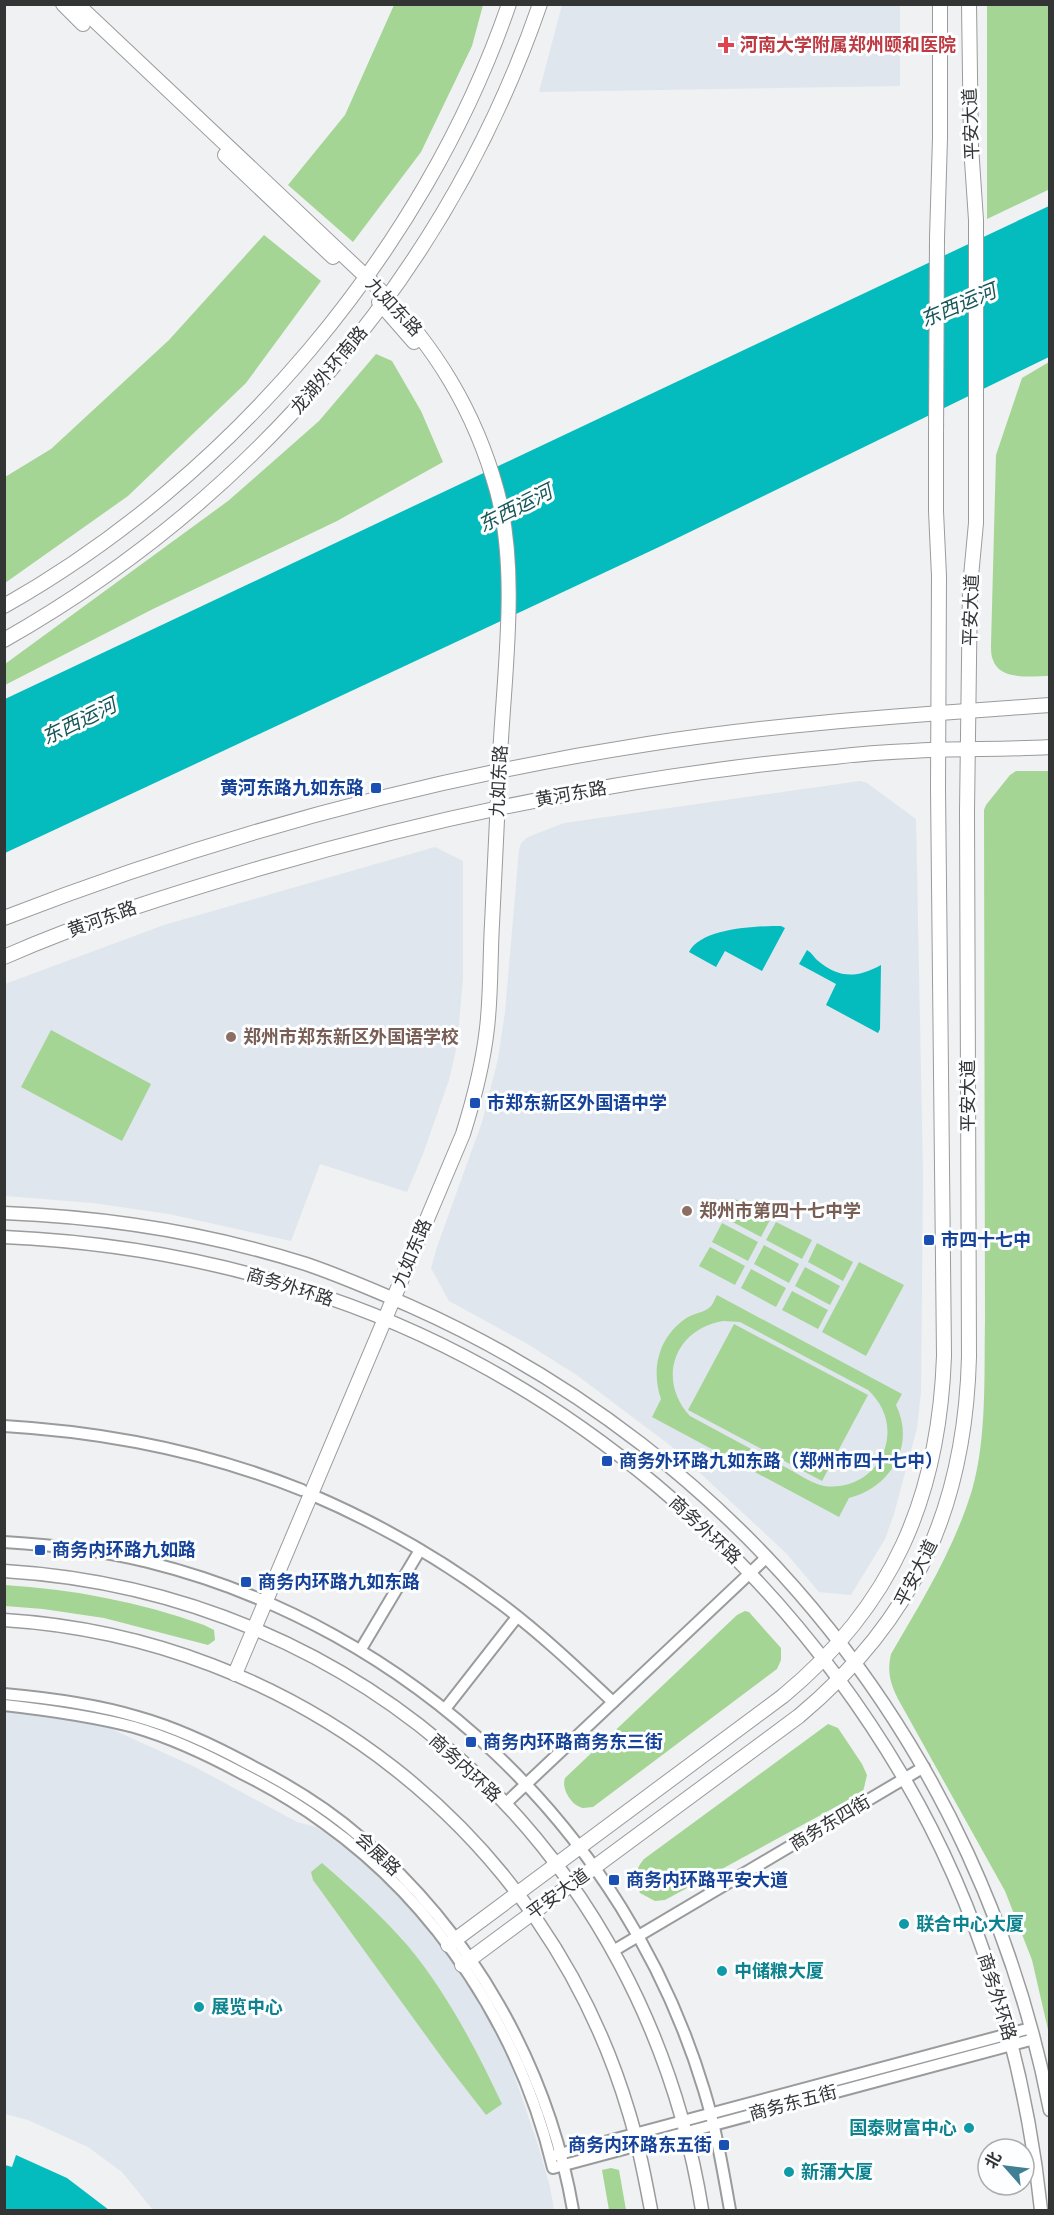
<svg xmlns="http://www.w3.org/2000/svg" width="1054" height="2215" font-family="Barlow,'Noto Sans SC',sans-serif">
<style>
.built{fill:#e0e6ee}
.green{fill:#a4d594;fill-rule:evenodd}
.water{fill:#04bcbe}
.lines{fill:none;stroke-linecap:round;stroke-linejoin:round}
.minor-casing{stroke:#9a9b9d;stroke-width:14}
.tertiary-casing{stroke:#9a9b9d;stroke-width:15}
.secondary-casing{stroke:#9a9b9d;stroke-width:16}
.minor{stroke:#fff;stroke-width:10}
.tertiary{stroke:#fff;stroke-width:12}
.secondary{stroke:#fff;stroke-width:14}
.secondary-bridge-casing{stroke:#9a9b9d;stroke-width:16;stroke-linecap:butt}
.secondary-bridge{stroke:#fff;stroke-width:14}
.health-dot{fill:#e0444e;stroke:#fdfeff;stroke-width:2}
.transit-dot{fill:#1a4fb4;stroke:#fdfeff;stroke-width:2}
.education-dot{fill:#8d6e63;stroke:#fdfeff;stroke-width:2}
.culture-dot{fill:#0f9aa8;stroke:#fdfeff;stroke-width:2}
.labels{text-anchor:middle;stroke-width:6;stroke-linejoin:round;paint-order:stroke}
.health-label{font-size:18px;font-weight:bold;fill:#be3a42;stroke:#fdfeff;text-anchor:start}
.street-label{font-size:18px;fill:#333434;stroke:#fdfeff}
.transit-label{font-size:18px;font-weight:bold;fill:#164399;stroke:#fdfeff;text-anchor:start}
.education-label{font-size:18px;font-weight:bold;fill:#785e54;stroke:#fdfeff;text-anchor:start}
.culture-label{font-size:18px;font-weight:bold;fill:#0d838f;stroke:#fdfeff;text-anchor:start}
.water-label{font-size:20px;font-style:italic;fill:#185657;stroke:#fdfeff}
</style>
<rect width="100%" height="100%" fill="#eff1f2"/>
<g class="built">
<path d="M562 5H900V86L539 92Z"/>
<path d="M860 781 867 783 916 819 923 1175 921 1392 917 1428 894 1514 885 1539 851 1595 819 1592 786 1553 671 1446 578 1376 526 1343 449 1301 431 1268 437 1247 482 1122 498 1059 505 1012 519 850 521 843 528 837 564 823Z"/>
<path d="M435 847 463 861V979L457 1045 449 1080 423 1154 407 1192 320 1164 291 1241 169 1214 93 1203 5 1196 6 1022 5 984 164 925Z"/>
<path d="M5 1711 71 1720 109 1728 195 1767 297 1822 316 1827 362 1860 392 1888 427 1929 467 1983 490 2023 510 2063 538 2145 550 2187 554 2210H153L122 2172 88 2147 28 2120 5 2114Z"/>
</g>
<g class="green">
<path d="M394 5H483L472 46 421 152 353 242 288 185 345 115Z"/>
<path d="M987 5H1049L1050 189 987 219Z"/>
<path d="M264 235 321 281 246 383 128 496 5 583V477L51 449 169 340Z"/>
<path d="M376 354 392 361 421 411 443 462 337 521 153 609 5 685V664L228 501 319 421Z"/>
<path d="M1049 362V676C1032 676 1000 681 993 660 991 656 991 650 991 645L996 455 1022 378Z"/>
<path d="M1016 771H1050L1049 2034 1032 1960 1005 1891 898 1699C890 1682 887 1672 891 1654 922 1601 954 1549 972 1490 987 1439 984 1374 985 1321L984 810 986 805 1010 775Z"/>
<path d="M51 1030 151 1084 122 1141 21 1087Z"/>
<path d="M735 1199 771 1218 761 1237 725 1218Z"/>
<path d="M776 1222 812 1240 802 1259 766 1240Z"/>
<path d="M722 1223 758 1242 748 1261 712 1242Z"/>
<path d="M817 1243 853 1262 843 1281 808 1262Z"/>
<path d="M764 1245 799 1264 789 1283 754 1264Z"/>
<path d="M710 1247 745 1266 735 1285 699 1266Z"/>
<path d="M859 1262 904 1285 866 1356 822 1332Z"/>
<path d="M805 1267 840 1286 830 1305 795 1286Z"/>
<path d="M751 1269 786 1288 776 1307 741 1288Z"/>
<path d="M792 1291 828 1310 818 1329 782 1310Z"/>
<path d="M717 1295 902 1394 896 1405C916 1446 890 1488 849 1498L839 1517 652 1417 661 1399C651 1370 658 1338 685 1319 691 1314 706 1312 710 1307 713 1305 715 1298 717 1295ZM723 1321 740 1322 868 1390C883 1404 891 1423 886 1444 880 1472 853 1490 824 1486 810 1483 796 1472 783 1466 752 1449 721 1433 690 1416 656 1379 675 1329 723 1321Z"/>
<path d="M734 1324 868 1395 822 1481 688 1410Z"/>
<path d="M4 1585C73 1589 139 1602 204 1625L214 1630 215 1640 208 1645 104 1618 43 1609 5 1606Z"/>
<path d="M745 1611 749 1612 781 1648V1660L777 1669 593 1807C593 1807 583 1808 583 1808 571 1806 561 1788 565 1778L737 1615Z"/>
<path d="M828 1724 838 1728 862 1764 867 1775 863 1792 665 1900 655 1901 640 1893C634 1879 634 1871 644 1859Z"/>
<path d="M322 1863C352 1889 382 1916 408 1946 447 1993 476 2049 502 2104L486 2115 448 2066 313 1880 311 1872Z"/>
<path d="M611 2168 619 2170 626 2210H609L602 2170Z"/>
</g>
<g class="water">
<path d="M1049 206V357L659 547 5 853V699Z"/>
<path d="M781 926 785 928 762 971 725 951 716 967 689 952C701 928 757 926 781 926Z"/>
<path d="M807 950C812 953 813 956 817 960 839 979 857 978 881 965L880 1029 878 1033 826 1005 836 984 799 964Z"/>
<path d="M16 2155 67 2178 109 2210H5V2165L12 2167Z"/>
</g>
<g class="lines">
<g class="minor-casing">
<g id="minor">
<path d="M4 1426C107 1432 207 1452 302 1490"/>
<path d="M310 1494C378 1523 441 1559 500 1603 540 1633 577 1668 613 1702"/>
<path d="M4 1542C53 1545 101 1550 148 1562 410 1627 626 1831 704 2090 716 2129 723 2170 730 2210"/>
<path d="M361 1649 420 1550"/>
<path d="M4 1694C49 1698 95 1704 138 1717 177 1728 215 1746 250 1765 289 1785 327 1808 360 1837 472 1932 548 2066 573 2210"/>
<path d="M4 1705C48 1710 92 1716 134 1727 172 1738 208 1755 243 1774 271 1788 298 1804 324 1823 438 1904 521 2033 553 2168L1034 2039"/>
<path d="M445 1709 517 1617"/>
<path d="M505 1804 767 1557"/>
<path d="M613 1951 924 1767"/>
<path d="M556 2155 1031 2028"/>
</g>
</g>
<g class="tertiary-casing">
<g id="tertiary">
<path d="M4 1213C106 1217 209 1233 306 1264 341 1276 376 1291 410 1306 743 1454 981 1751 1050 2110"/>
<path d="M4 1237C114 1242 222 1261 326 1297 567 1379 773 1557 902 1775 980 1907 1025 2059 1041 2210"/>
<path d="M4 1571C365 1593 645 1855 702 2210"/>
<path d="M4 1620C294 1638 546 1833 629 2113 639 2145 645 2178 651 2210"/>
</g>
</g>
<g class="secondary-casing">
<g id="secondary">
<path d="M63 4 83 24"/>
<path d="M77 4 377 287C435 346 475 411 497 491 519 572 504 673 500 757 497 813 495 868 492 924 490 959 491 994 487 1028 483 1064 474 1099 463 1134L235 1674"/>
<path d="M225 155 333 257"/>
<path d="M937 238 940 138V4"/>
<path d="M379 302 414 342"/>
<path d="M4 606C231 478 424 251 509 4"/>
<path d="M4 640C251 500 447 274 540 4"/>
<path d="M4 918C212 837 428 778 648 744 781 723 915 715 1050 705"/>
<path d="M4 957C88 920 176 893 264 867 451 813 641 774 834 757 859 754 885 752 910 751 956 748 1003 750 1050 747"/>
<path d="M448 1945 783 1696C893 1605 939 1497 944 1356L938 788 939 576 936 511V435"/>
<path d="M462 1965 799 1716C915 1619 965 1507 969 1357L967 811 970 587 976 523V220L971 146 969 4"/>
</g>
</g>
<use href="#minor" class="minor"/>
<use href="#tertiary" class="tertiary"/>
<use href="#secondary" class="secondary"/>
<g class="secondary-bridge-casing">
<path id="secondary-bridge" d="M936 435 937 238"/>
</g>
<use href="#secondary-bridge" class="secondary-bridge"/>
</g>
<path class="health-dot" d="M723 36h6v6h6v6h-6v6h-6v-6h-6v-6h6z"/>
<g class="transit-dot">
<rect x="370" y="782" width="12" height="12" rx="3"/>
<rect x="469" y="1097" width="12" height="12" rx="3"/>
<rect x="923" y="1234" width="12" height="12" rx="3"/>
<rect x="601" y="1455" width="12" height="12" rx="3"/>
<rect x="34" y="1544" width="12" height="12" rx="3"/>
<rect x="240" y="1576" width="12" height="12" rx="3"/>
<rect x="465" y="1736" width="12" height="12" rx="3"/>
<rect x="608" y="1874" width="12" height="12" rx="3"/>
<rect x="718" y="2139" width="12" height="12" rx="3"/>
</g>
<g class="education-dot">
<circle cx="231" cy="1037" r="6"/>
<circle cx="687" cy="1211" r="6"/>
</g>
<g class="culture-dot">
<circle cx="904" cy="1924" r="6"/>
<circle cx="722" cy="1971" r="6"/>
<circle cx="199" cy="2007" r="6"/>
<circle cx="969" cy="2128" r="6"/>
<circle cx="789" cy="2172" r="6"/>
</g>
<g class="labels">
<g class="health-label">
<text x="740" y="51">河南大学附属郑州颐和医院</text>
</g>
<g class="street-label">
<text transform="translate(971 124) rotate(-92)" y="6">平安大道</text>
<text transform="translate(394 307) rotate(47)" y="6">九如东路</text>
<text transform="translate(329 370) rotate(-50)" y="6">龙湖外环南路</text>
<text transform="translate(971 610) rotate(-88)" y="6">平安大道</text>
<text transform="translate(499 781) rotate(-87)" y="6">九如东路</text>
<text transform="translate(571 794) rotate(-10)" y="6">黄河东路</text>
<text transform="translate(102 919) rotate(-20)" y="6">黄河东路</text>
<text transform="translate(968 1096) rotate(-90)" y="6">平安大道</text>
<text transform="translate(412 1253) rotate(-67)" y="6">九如东路</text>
<text transform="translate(290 1287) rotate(17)" y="6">商务外环路</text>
<text transform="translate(705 1530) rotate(43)" y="6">商务外环路</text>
<text transform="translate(916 1573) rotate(-63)" y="6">平安大道</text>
<text transform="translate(465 1768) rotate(43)" y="6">商务内环路</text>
<text transform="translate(830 1823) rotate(-31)" y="6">商务东四街</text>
<text transform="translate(378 1854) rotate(43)" y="6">会展路</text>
<text transform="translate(558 1894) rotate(-36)" y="6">平安大道</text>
<text transform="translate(997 1997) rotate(73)" y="6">商务外环路</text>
<text transform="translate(793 2103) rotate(-15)" y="6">商务东五街</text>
</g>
<g class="transit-label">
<text x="364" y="794" text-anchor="end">黄河东路九如东路</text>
<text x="487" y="1109">市郑东新区外国语中学</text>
<text x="941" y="1246">市四十七中</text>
<text x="619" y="1467">商务外环路九如东路（郑州市四十七中）</text>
<text x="52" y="1556">商务内环路九如路</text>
<text x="258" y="1588">商务内环路九如东路</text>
<text x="483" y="1748">商务内环路商务东三街</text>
<text x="626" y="1886">商务内环路平安大道</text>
<text x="712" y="2151" text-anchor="end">商务内环路东五街</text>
</g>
<g class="education-label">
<text x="243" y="1043">郑州市郑东新区外国语学校</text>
<text x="699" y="1217">郑州市第四十七中学</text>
</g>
<g class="culture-label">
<text x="916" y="1930">联合中心大厦</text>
<text x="734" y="1977">中储粮大厦</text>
<text x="211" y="2013">展览中心</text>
<text x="957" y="2134" text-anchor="end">国泰财富中心</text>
<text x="801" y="2178">新蒲大厦</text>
</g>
<g class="water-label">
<text transform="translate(958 305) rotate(-23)" y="7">东西运河</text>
<text transform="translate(515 508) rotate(-27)" y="7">东西运河</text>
<text transform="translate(79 721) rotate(-26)" y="7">东西运河</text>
</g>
</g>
<rect width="1054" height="2215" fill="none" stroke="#333434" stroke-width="12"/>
<g transform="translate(1006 2167) rotate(298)"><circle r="28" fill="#fdfeff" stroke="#acadae" stroke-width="1.5"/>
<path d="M0-4.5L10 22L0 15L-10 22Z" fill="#407f94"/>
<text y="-9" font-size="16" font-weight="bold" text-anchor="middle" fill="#333434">北</text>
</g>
</svg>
